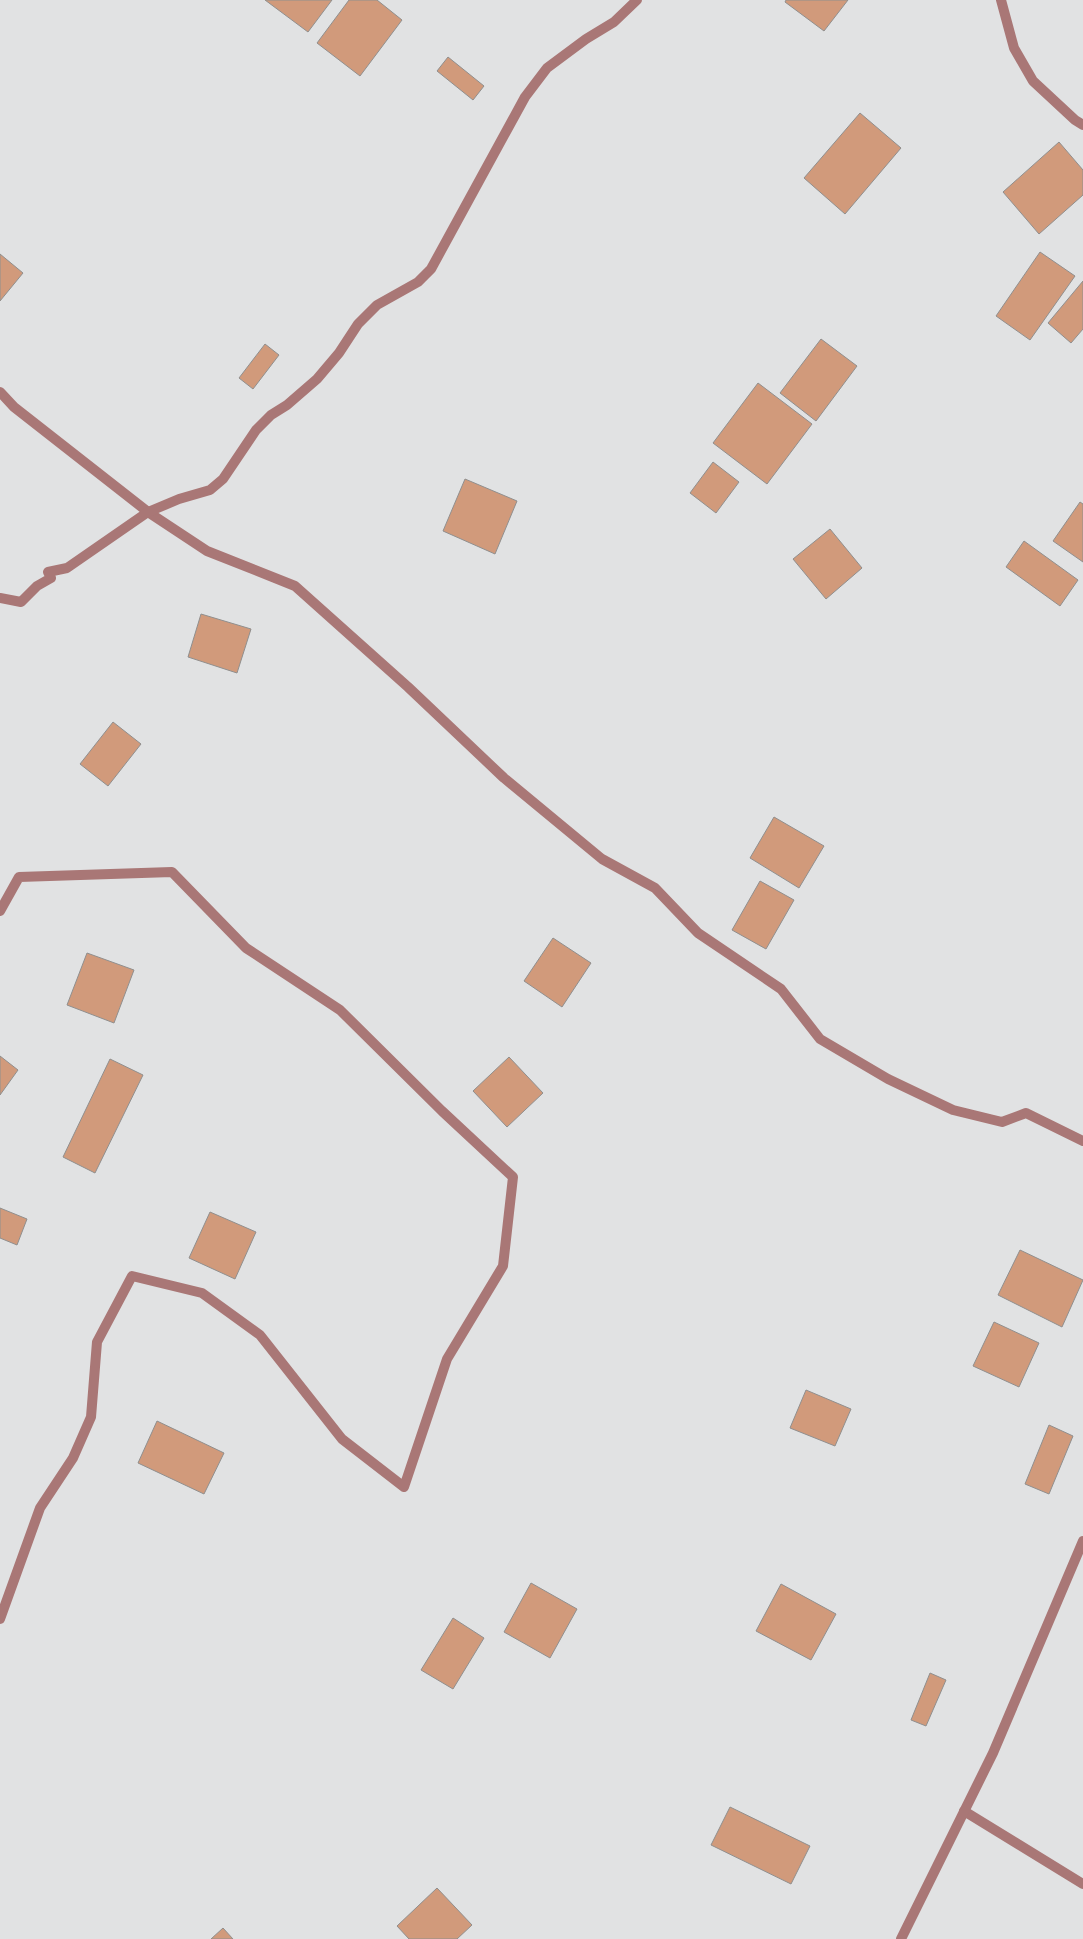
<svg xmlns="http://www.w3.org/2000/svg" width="1083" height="1939" font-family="'Sofia Sans Condensed',sans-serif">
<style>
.building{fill:#d19a7b;stroke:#908f8e}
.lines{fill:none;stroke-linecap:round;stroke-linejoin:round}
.street{stroke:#a97776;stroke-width:10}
</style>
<rect width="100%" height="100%" fill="#e1e2e3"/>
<g class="building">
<path d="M265 0H332L308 32Z"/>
<path d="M349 0H377L402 20 360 76 317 43Z"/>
<path d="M786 0H848L824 31 785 2Z"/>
<path d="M448 57 484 86 473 100 437 71Z"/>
<path d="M860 113 901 148 845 214 804 178Z"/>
<path d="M1059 142 1083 170V195L1039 234 1003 192Z"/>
<path d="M1040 252 1075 276 1030 340 996 316Z"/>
<path d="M0 254 23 273 0 301Z"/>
<path d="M1083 281V329L1071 343 1048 323Z"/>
<path d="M821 339 857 366 816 421 780 393Z"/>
<path d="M265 344 279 355 253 389 239 378Z"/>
<path d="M758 383 812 424 767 484 713 443Z"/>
<path d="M713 462 739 482 716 513 690 493Z"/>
<path d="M465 479 517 501 495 554 443 531Z"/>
<path d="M1080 502 1083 504V562L1053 541Z"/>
<path d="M830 529 862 568 826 599 793 559Z"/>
<path d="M1024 541 1078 580 1060 606 1006 567Z"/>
<path d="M201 614 251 629 237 673 188 657Z"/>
<path d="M113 722 141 744 108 786 80 764Z"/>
<path d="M774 817 824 846 799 888 750 858Z"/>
<path d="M760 881 794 900 766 949 732 930Z"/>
<path d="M553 938 591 963 562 1007 524 981Z"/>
<path d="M87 953 134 970 114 1023 67 1005Z"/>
<path d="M0 1056 18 1070 0 1095Z"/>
<path d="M509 1057 543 1093 507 1127 473 1091Z"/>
<path d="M110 1059 143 1075 95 1173 63 1157Z"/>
<path d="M0 1208 27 1219 17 1245 0 1238Z"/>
<path d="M210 1212 256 1232 235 1279 189 1258Z"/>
<path d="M1020 1250 1083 1280 1062 1327 998 1295Z"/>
<path d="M994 1322 1039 1343 1019 1387 973 1366Z"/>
<path d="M806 1390 851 1409 835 1446 790 1428Z"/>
<path d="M157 1421 224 1453 204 1494 138 1463Z"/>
<path d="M1049 1425 1073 1436 1049 1494 1025 1484Z"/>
<path d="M531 1583 577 1609 550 1658 504 1632Z"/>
<path d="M781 1584 836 1614 811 1660 756 1631Z"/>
<path d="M453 1618 484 1638 453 1689 421 1670Z"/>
<path d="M930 1673 946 1680 926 1726 911 1720Z"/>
<path d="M730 1807 810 1846 791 1884 711 1845Z"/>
<path d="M437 1888 472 1925 457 1939H409L397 1926Z"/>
<path d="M223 1928 233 1939H211Z"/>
</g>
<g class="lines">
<g class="street">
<path d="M1001 0 1014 48 1033 81 1075 120 1083 125"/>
<path d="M0 392 14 407 148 512 207 551 295 586 408 687 504 778 602 859 655 888 698 933 781 989 820 1039 888 1079 953 1110 1002 1122 1026 1113 1083 1141"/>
<path d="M0 598 21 602 37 586 51 578 48 572 67 568 148 512 179 499 210 490 223 479 256 430 271 415 287 405 317 379 339 353 358 324 377 305 418 282 431 269 525 97 547 68 586 39 614 22 637 0"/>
<path d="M0 911 19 877 172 872 246 948 340 1010 442 1111 513 1177 503 1266 447 1359 404 1487 342 1439 260 1335 202 1293 132 1276 97 1342 91 1417 73 1458 40 1508 0 1619"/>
<path d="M964 1811 1083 1884"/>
<path d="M901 1939 993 1753 1083 1541"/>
</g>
</g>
</svg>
